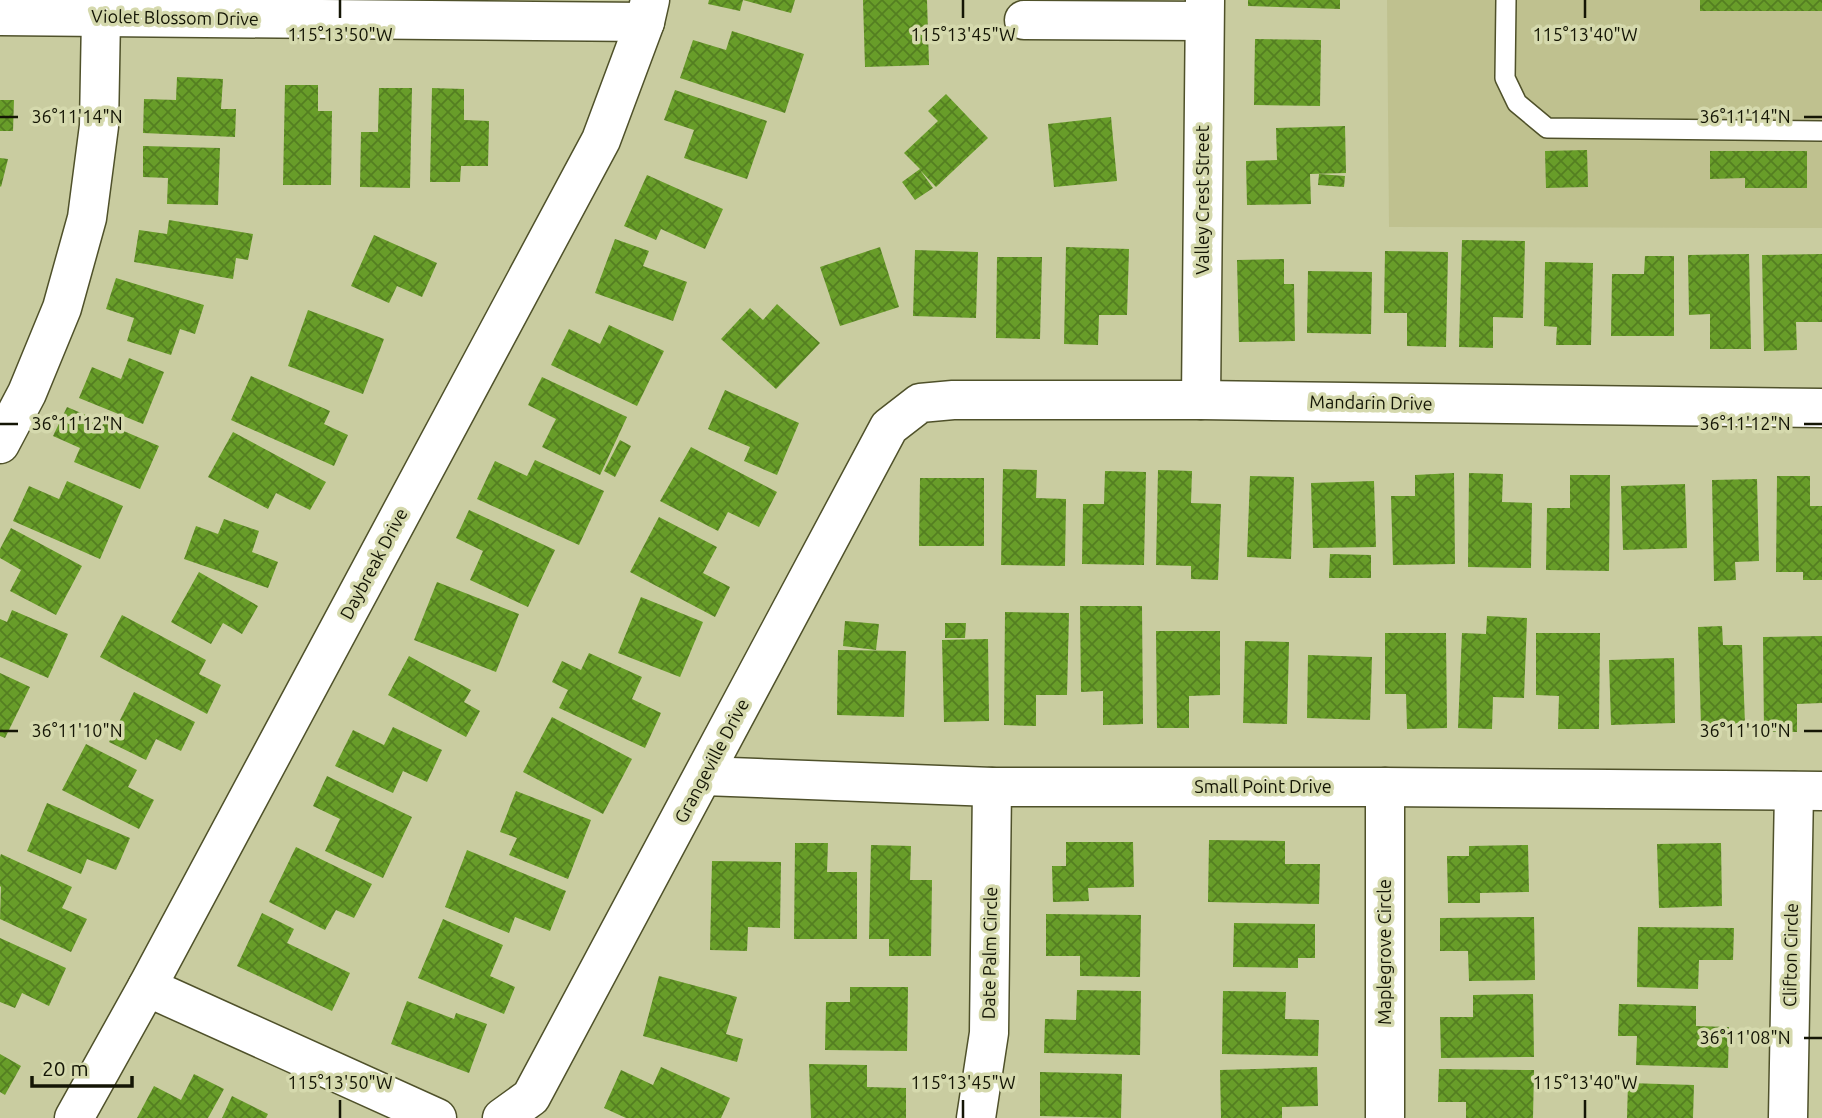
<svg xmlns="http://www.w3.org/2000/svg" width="1822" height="1118" font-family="Ubuntu,sans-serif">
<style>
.built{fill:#bfc18f}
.building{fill:url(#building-cross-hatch)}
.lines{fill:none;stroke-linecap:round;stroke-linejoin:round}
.lane-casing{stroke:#4f512a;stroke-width:22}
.street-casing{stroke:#4f512a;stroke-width:41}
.lane{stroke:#fff;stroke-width:19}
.street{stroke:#fff;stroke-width:38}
.ticks{fill:none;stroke:#141505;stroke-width:2.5}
.labels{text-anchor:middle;stroke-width:7;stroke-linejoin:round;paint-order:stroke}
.street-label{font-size:18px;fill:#141505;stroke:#d5d9ad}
.ticks-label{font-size:18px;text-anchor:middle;fill:#141505;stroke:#d5d9ad;stroke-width:7;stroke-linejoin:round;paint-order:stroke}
</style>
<defs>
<pattern id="building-cross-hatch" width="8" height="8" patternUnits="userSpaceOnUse" patternTransform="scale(1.75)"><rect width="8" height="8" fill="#689d29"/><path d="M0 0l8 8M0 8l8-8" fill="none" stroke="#547f21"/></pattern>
</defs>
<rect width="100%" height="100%" fill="#c9cca0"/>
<path class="built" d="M1387 0H1822V228L1389 227Z"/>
<g class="building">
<path d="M709 0H743L740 11 708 4Z"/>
<path d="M743 0H795L791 13Z"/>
<path d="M863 0H927L929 65 865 67Z"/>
<path d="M1248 0H1340V9L1248 6Z"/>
<rect x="1700" y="0" width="122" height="11"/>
<path d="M732 31 804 54 785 113 680 78 693 40 726 50Z"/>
<path d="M1255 39 1321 40 1320 106 1254 105Z"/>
<path d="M177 77 223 79 221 109H236L235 137 143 133 144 99 176 100Z"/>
<path d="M285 85H318V111H332L331 185H283Z"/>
<path d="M379 88H412L410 188 360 187 361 132H378Z"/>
<path d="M432 88 464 89V120L489 121 488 166H461L460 182H430Z"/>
<path d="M675 90 767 121 747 179 684 158 694 130 664 120Z"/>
<path d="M946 94 988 138 936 187 920 170 933 188 915 200 902 182 920 169 904 153 938 121 928 111Z"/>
<path d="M0 100H14L13 131H0Z"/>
<path d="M1111 117 1117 181 1054 187 1048 124Z"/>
<path d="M1345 126 1346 173 1310 174 1311 204 1247 205 1246 161 1277 160 1276 128Z"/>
<path d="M143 146 220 148 218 205 167 204 168 178 143 177Z"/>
<path d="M1587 150 1588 187 1546 188 1545 151Z"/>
<path d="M1710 151H1807V188H1745V178L1710 179Z"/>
<path d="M0 158 8 159 1 187 0 186Z"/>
<path d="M1319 174 1345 176 1344 187 1318 185Z"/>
<path d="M647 175 723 209 705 249 661 229 656 240 624 226Z"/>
<path d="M169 220 253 234 248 260 236 258 233 279 134 262 139 230 167 234Z"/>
<path d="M374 235 437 263 422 297 397 286 389 303 351 286Z"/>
<path d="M615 239 649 251 643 266 687 282 673 321 595 293Z"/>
<path d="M1462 240 1525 241 1523 318 1493 317V348L1459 347Z"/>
<path d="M880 247 899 307 840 326 820 267Z"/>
<path d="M1066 247 1129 249 1127 315H1099L1098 345 1064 344Z"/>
<path d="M915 250 978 252 976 318 913 316Z"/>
<path d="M1385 251 1448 252 1446 347 1407 346V313H1384Z"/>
<path d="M1749 254 1751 349H1710V314L1689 315 1688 255Z"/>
<path d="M1822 254V322H1796L1797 350 1764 351 1762 255Z"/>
<path d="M1645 256H1674V336H1611L1612 274H1644Z"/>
<path d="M997 257H1042L1040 339 996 338Z"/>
<path d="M1284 259V284H1294L1295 341 1239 342 1237 260Z"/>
<path d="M1545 262 1593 263 1591 345H1556L1557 327 1544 326Z"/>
<path d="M1308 271 1372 272 1371 334 1307 333Z"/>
<path d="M116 278 204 305 195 334 180 329 171 355 127 341 134 318 106 309Z"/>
<path d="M777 304 820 343 776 389 721 339 750 308 763 320Z"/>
<path d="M308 310 384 339 363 394 288 366Z"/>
<path d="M609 325 664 351 637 406 551 365 569 329 600 344Z"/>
<path d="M129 358 164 372 143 424 79 398 92 367 121 379Z"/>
<path d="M251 376 330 411 324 424 348 435 334 466 231 420Z"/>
<path d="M542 377 627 417 600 475 542 447 556 419 528 405Z"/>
<path d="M725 390 799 423 777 475 744 461 750 447 708 429Z"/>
<path d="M67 407 159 446 140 489 74 462 80 448 53 436Z"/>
<path d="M233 432 326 482 310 510 276 493 268 509 208 477Z"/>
<path d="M620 440 631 446 615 477 604 471Z"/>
<path d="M691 447 777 492 759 527 728 512 718 531 660 501Z"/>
<path d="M535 460 604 491 579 545 477 499 495 461 527 476Z"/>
<path d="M1003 469 1037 470 1036 498 1066 499 1065 566 1001 565Z"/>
<path d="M1158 470 1192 471 1191 503 1221 504 1218 580 1191 579V566L1156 565Z"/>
<path d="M1105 471 1146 472 1144 565 1082 564 1083 504H1104Z"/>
<path d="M1454 473 1455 564 1393 565 1391 496H1415V475Z"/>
<path d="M1469 473 1503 474 1502 502 1532 503 1531 568 1468 567Z"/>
<path d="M1570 475H1610L1609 571 1546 570 1547 508H1570Z"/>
<path d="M1250 476 1294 477 1291 559 1247 557Z"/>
<path d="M1777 476H1810V506H1822V580H1803V572H1776Z"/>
<path d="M920 478H984V546H919Z"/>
<path d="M1757 479 1759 561 1735 562 1736 580 1714 581 1712 480Z"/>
<path d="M67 481 123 506 100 559 13 521 29 486 59 499Z"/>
<path d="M1374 481 1376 547 1313 548 1311 483Z"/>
<path d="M1685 484 1687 548 1623 550 1621 486Z"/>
<path d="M469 510 555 550 528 607 470 580 483 551 456 538Z"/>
<path d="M659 517 717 547 703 573 730 587 715 617 630 572Z"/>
<path d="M224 519 259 531 252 552 278 562 268 588 184 559 196 526 218 534Z"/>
<path d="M11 528 82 566 56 615 10 591 21 570 0 558V549Z"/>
<path d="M1330 554 1371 555V578H1329Z"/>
<path d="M199 572 258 606 242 634 223 623 211 644 171 622Z"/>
<path d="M437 582 519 614 496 672 414 640Z"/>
<path d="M641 597 703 622 680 677 618 653Z"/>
<path d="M1080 606H1142L1143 724 1103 725V691L1081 692Z"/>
<path d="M12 610 68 634 48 678 0 657V619L7 622Z"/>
<path d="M1005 612 1069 613 1067 695H1036V726L1004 725Z"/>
<path d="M122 615 206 660 199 674 221 685 207 714 100 657Z"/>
<path d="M1487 616 1527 618 1524 698 1493 697 1492 729 1458 728 1462 633 1486 634Z"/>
<path d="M845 621 879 624 876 650 843 646Z"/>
<path d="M945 623H966L965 638H945Z"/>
<path d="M1722 626 1723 645H1742L1745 724 1701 725 1698 627Z"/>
<path d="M1156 631H1220V695L1189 696V728H1157Z"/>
<path d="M1385 633H1446L1447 728 1407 729 1406 694H1385Z"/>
<path d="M1536 633H1600L1599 729H1558L1559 696 1536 695Z"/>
<path d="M1822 636V703L1797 704V732H1764L1763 637Z"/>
<path d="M988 639 989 721 944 722 942 640Z"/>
<path d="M1245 641 1289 642 1287 724 1243 723Z"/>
<path d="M838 650 906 651 904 717 837 715Z"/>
<path d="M589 653 642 677 632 699 661 713 645 748 559 708 568 690 552 682 562 661 581 670Z"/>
<path d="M1308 655 1372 657 1370 720 1307 718Z"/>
<path d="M409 656 471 690 464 702 480 711 466 737 388 695Z"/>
<path d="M1674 658 1675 723 1611 725 1609 660Z"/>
<path d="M0 673 30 687 5 738 0 736Z"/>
<path d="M134 692 195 722 181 751 156 739 146 760 109 742Z"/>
<path d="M552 717 632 759 603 814 523 772Z"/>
<path d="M393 727 442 750 427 782 403 771 393 793 335 766 353 730 384 745Z"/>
<path d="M86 744 137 770 128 787 154 800 139 829 62 790Z"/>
<path d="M327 776 412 817 383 878 325 851 340 819 313 806Z"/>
<path d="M516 791 591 820 568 879 509 855 517 838 500 832Z"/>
<path d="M47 803 130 838 116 870 87 859 81 874 27 851Z"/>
<path d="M1209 840 1285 841V864H1320L1319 904 1208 902Z"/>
<path d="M1066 842H1133L1134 887 1088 888 1089 901 1053 902 1052 866H1066Z"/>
<path d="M795 843H828L827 872H857V939H794Z"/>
<path d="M1721 843 1722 906 1659 908 1657 844Z"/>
<path d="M871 845 911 846 910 880H932L931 956H889V939H869Z"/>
<path d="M1528 845 1529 892 1480 893V903H1448L1447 856H1469V846Z"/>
<path d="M296 847 372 884 354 918 336 910 325 930 269 902Z"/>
<path d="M467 850 566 891 550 931 515 917 509 933 445 907Z"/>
<path d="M1 854 72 887 62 908 87 919 71 952 0 919 1 887 0 886V857Z"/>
<path d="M712 861 781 862 780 928 748 927 747 951 710 950Z"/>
<path d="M262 913 294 929 287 943 350 973 332 1011 237 966Z"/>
<path d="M1046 914 1141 915 1140 977 1080 976V956H1046Z"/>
<path d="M1534 917 1535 980 1469 981 1468 951H1440V918Z"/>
<path d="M443 919 503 945 490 976 515 987 504 1014 418 978Z"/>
<path d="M1234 923 1315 924V958H1298V968L1233 967Z"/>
<path d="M1638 927 1734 928 1733 960H1699L1698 989 1637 987Z"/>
<path d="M0 938 66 968 49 1006 22 993 15 1008 0 1002Z"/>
<path d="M659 976 737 997 726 1034 743 1039 737 1062 643 1036Z"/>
<path d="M850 987H908L907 1051 825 1050 826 1002H850Z"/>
<path d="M1077 990 1141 991 1140 1055 1044 1053 1045 1019 1076 1020Z"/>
<path d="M1223 991 1286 992 1285 1019 1319 1020 1318 1056 1222 1054Z"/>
<path d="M1533 994 1534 1057 1441 1058 1440 1017H1473V995Z"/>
<path d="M407 1001 454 1019 456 1013 487 1024 469 1073 391 1044Z"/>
<path d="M1619 1004 1696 1006V1026L1729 1027 1728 1068 1636 1065 1637 1036H1618Z"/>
<path d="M0 1054 21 1066 5 1095 0 1092Z"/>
<path d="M809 1064 867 1065V1087L906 1088V1118H811Z"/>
<path d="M661 1067 730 1098 721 1118H626L604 1108 621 1070 653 1085Z"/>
<path d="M1317 1067 1318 1106 1282 1107V1118H1221L1220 1070Z"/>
<path d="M1439 1069 1534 1070 1533 1118H1466V1102H1438Z"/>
<path d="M1040 1072 1122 1074 1121 1118 1040 1116Z"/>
<path d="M194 1074 224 1089 208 1118H137L154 1086 181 1100Z"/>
<path d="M1628 1083 1694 1085 1693 1118H1627Z"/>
<path d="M232 1096 268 1114 266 1118H222Z"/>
</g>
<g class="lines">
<g class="lane-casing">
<path id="lane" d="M1506 0 1505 78 1517 103 1547 128 1822 131"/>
</g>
<g class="street-casing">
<g id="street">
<path d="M0 16 645 22"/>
<path d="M1024 20 1204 21"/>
<path d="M1201 400 1205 0"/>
<path d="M0 444 27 393 62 308 87 218 99 126 101 17"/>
<path d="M704 776 992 787H1385L1822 791"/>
<path d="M1385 787V1118"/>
<path d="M147 987 437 1118"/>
<path d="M74 1118 147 987 601 140 645 22 650 0"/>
<path d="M502 1118 531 1097 889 427 920 403 953 400H1201L1822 408"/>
<path d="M976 1118 989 1033 992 787"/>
<path d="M1788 1118 1794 791"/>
</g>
</g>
<use href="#lane" class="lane"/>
<use href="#street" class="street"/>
</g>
<path class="ticks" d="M340 0V18M963 0V18M1585 0V18M0 117H18M1804 117H1822M0 424H18M1804 424H1822M0 731H18M1804 731H1822M1804 1038H1822M340 1100V1118M963 1100V1118M1585 1100V1118"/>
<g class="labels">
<g class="street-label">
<text transform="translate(175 18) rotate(1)" y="6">Violet Blossom Drive</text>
<text transform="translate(1203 200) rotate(-90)" y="6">Valley Crest Street</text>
<text transform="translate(1371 403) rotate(1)" y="6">Mandarin Drive</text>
<text transform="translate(374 564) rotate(-62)" y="6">Daybreak Drive</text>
<text transform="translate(712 761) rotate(-62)" y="6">Grangeville Drive</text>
<text x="1263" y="793">Small Point Drive</text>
<text transform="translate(1385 952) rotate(-90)" y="6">Maplegrove Circle</text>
<text transform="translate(990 953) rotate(-89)" y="6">Date Palm Circle</text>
<text transform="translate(1791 955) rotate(-89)" y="6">Clifton Circle</text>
</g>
</g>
<g class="ticks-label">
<text x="340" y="41">115°13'50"W</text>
<text x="963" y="41">115°13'45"W</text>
<text x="1585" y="41">115°13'40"W</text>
<text x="77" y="123">36°11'14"N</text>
<text x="1745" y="123">36°11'14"N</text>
<text x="77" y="430">36°11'12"N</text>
<text x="1745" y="430">36°11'12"N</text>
<text x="77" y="737">36°11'10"N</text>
<text x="1745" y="737">36°11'10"N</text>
<text x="1745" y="1044">36°11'08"N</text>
<text x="340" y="1089">115°13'50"W</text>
<text x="963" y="1089">115°13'45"W</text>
<text x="1585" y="1089">115°13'40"W</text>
</g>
<path d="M32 1076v10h100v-10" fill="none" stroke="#141505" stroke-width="3.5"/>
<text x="42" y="1076" font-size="21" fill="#141505" stroke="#d5d9ad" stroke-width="5" paint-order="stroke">20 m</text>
</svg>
